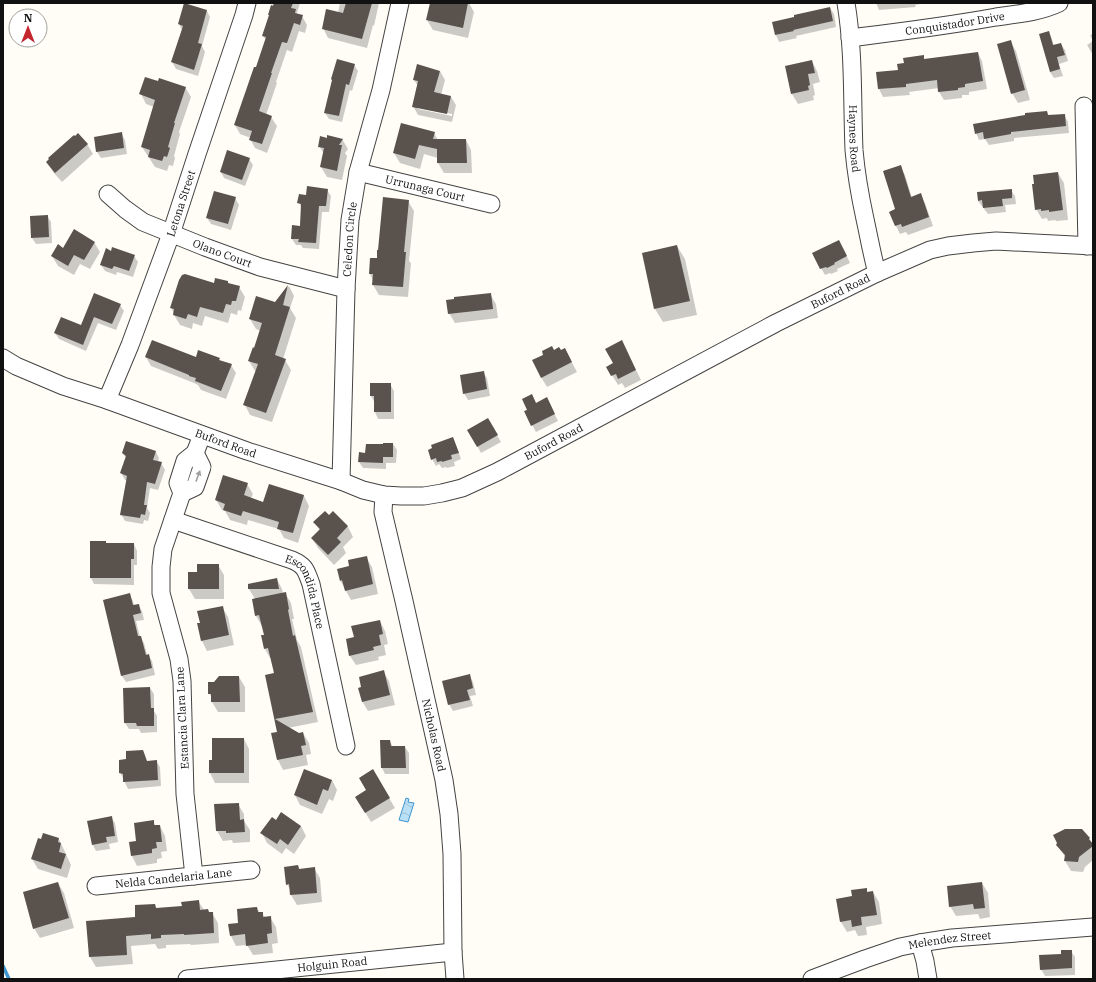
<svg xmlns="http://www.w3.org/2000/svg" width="1096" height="982" font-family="'IBM Plex Serif',serif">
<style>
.water{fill:url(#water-waves);stroke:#3f96cf}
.shadow{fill:#0003;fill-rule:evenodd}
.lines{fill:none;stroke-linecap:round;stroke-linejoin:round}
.stream{stroke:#3f96cf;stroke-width:3.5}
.building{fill:#5a524d}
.minor-casing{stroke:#444;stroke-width:19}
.minor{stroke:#fff;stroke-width:17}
.oneway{fill:#a0a0a0}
.labels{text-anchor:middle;stroke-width:4;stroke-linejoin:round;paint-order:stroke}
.street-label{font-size:11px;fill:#111;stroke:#fff}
</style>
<defs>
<pattern id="water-waves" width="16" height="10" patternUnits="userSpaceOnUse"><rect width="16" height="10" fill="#b9e0f7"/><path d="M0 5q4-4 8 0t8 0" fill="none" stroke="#9ebfd3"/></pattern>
</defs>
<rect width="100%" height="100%" fill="#fffdf5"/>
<path class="water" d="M406 798 409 799 408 802 414 803 408 822 399 820Z"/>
<g class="shadow">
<path d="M273 3H300L297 13 298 15 302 16 307 25 305 33 299 31 292 52 287 50 276 82 277 83 266 115 271 117 277 126 267 153 255 148 250 139 251 138 240 134 235 125 257 69 266 40 263 36Z"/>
<path d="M340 3H379L374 26 373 25 367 48 328 38 323 28 338 13Z"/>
<path d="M431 3H469L474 12 468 38 433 30 427 20Z"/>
<path d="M876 3H925L915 5 916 7 879 10Z"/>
<path d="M830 8 834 14 836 27 796 36 797 38 779 42 776 35 773 23Z"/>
<path d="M207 11 210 17 202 46 205 52 198 76 176 69 172 62 182 30 179 24Z"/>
<path d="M1049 32 1052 39 1054 46 1061 44 1065 50 1068 61 1059 64 1063 76 1054 78 1050 72Z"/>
<path d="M1093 34V41L1090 35Z"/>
<path d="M1010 41 1016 51 1030 100 1018 103 1012 93Z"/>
<path d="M1093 41V55L1087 45Z"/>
<path d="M978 53 982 61 987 89 969 92V95H962V98L944 100 939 92V88L909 92 910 95 883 97 879 89 877 73 899 71 905 64 923 56 925 60Z"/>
<path d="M812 61 817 71 820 82 813 84 815 95 813 96 814 100 798 104 792 94 786 67Z"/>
<path d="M354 65 358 71 352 91 350 90 342 122 329 119 325 113 333 81Z"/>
<path d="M440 71 445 80 441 95 451 97 456 105 452 122 418 115 413 106 418 86 414 80ZM418 107 452 114V116L418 109Z"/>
<path d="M185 87 191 97 179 132 180 134 174 156 175 158 173 166 169 165 167 171 155 167 142 147 154 107 146 104 141 94Z"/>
<path d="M1047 112 1049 116 1064 115 1068 122 1069 133 1014 138V141L989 145 985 139 979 140 976 133Z"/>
<path d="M401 124 434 133 438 140H466L471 150 472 173H444L438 163V158L424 154 420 169 400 163 394 153Z"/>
<path d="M121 133 125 140 127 154 101 158 97 152Z"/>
<path d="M342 139 348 149 345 153 347 156 342 180 327 177 321 167 324 154 319 146Z"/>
<path d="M87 144 93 154 62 182 53 172 47 162Z"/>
<path d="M249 159 253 165 245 186 224 178 221 172Z"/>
<path d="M900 167 905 175 912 198 920 195 925 203 933 226 908 235 906 232 900 234 896 226Z"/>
<path d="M1058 173 1064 183 1068 220 1056 221 1055 220 1048 221 1047 218 1042 219 1036 209Z"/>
<path d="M327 190 331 196 329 212H322L319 249 303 248 301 245H296L292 239 300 227 302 208 299 203 307 196Z"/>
<path d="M1011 190 1015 196 1016 204 1005 205 1006 212 988 214 978 201Z"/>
<path d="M235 198 239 205 231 230 211 224 207 218Z"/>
<path d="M408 201 414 211 409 261 411 263 408 297 379 295 373 285V280L370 274V259H378Z"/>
<path d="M47 216 51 222 52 243 36 244 32 238Z"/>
<path d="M94 242 100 252 90 269 80 264 74 275 58 266 52 256 63 249Z"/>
<path d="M677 246 685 259 697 315 663 322 655 309 643 253Z"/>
<path d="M843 248 850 263 837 269 838 271 831 274 830 273 825 275 813 254Z"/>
<path d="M134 256 138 262 133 277 117 272 116 275 105 271 101 265Z"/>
<path d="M228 282 229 284 239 287 245 297 241 311 238 310 237 315 231 313 228 323 205 316 202 326 193 323 192 329 180 325 174 315V313L171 308 215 284Z"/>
<path d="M289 286 294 296 290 308 296 318 283 359 285 360 291 370 272 422 250 415 245 405 257 371H255L249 361 255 349 261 331 256 329 250 319 257 297 275 303Z"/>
<path d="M95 294 120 305 124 311 116 330 98 323 86 351 59 339 55 333 81 326Z"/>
<path d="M490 294 496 304 498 318 455 323 449 313Z"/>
<path d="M565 349 577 372 547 387 541 377 545 355 553 351 561 352Z"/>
<path d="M627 352 641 380 625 388 622 383 618 385 612 375 614 364Z"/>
<path d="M146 357 219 359 220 361 231 365 236 373 226 399 201 390 198 385 194 383 151 366Z"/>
<path d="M483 372 487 378 490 396 468 400 464 393Z"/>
<path d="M390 384 394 391V419H378L375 412V403L371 396Z"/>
<path d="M536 404 550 405 558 421 536 432 525 412Z"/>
<path d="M488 420 501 442 481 453 469 430Z"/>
<path d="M453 438 456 445 461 459 454 462 455 466 447 468 446 467 442 468 439 464 436 466 432 459Z"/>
<path d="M393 444 397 450 396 463H386V469L363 468 359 462 366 454Z"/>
<path d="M156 452 159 458 158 462 161 463 165 470 158 490 150 488 147 508 150 513 148 521 144 520 143 524 125 521 121 514 127 480H125L121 473 126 458 123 453Z"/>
<path d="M247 484 253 494 251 498 264 503 269 486 304 496 309 506 298 543 284 538 279 529 248 520 247 525 230 520 225 511 222 510 216 500Z"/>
<path d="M333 512 348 527 353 537 343 547 346 553 334 565 318 548 312 538 320 531 315 523 329 516Z"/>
<path d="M106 542 107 544H134L137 551V565H134V585L94 584 91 578Z"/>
<path d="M366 557 372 567 378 594 351 600 340 580Z"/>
<path d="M218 565 224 575V599H195L189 589V573H198Z"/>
<path d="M277 579 282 589 283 594 285 593 291 603 294 619H292L297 640 301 647 318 722 288 728 299 734 303 733 309 743 311 754 306 755 308 765 283 770 278 760 272 734 278 733 266 675 275 674 271 658H270L265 649V635L263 625 262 626 256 616 255 599 249 589Z"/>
<path d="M129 594 133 601 134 606 138 605 142 611 144 620 136 621 140 637 144 643 147 655H148L152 661 155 675 126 682 122 676 105 600Z"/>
<path d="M222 607 228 617 234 645 207 651 202 641 198 624 201 623Z"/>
<path d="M380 621 385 631 388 644 384 645 386 655 378 657 379 660 356 665 350 656 355 638Z"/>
<path d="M383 671 389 681 395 705 368 711 362 701Z"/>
<path d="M469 675 473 682 476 695 470 696 473 706 453 711 449 704Z"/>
<path d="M239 677 245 687V712H218L212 702V698L209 693Z"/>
<path d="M150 688 154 694V711L157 716V732L141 733 139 729H129L125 723Z"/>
<path d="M244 739 249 749V783H215L210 773 213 761Z"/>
<path d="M390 741 393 747H405L409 753V774H385L382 768Z"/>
<path d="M142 751 147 762 156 761 160 767 161 786 128 789 120 772 127 760Z"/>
<path d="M305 770 332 780 337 790 333 801 329 799 322 814 300 805 295 795Z"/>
<path d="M373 771 395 808 371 822 356 797 369 794Z"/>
<path d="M238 804 244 814V821L250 830V842L233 843 232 840 223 841 217 831Z"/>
<path d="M111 817 115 823 118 842 109 844 110 849 96 851 93 845Z"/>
<path d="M153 821 156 826H160L165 836 167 851 161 852 162 858 157 859V863L137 866 132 856 137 842Z"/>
<path d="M277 821 301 826 306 836 294 854 286 848 282 854 267 843 262 833Z"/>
<path d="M1082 830 1089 839 1093 845V860L1085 867 1083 872 1071 871 1065 861 1066 858 1057 845Z"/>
<path d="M59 839 71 865 67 878 38 869 32 859Z"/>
<path d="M298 866 300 870 314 868 320 878 322 902 297 905 291 895 290 889 287 884Z"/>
<path d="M58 883 64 893 74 928 40 938 34 928Z"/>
<path d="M982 883 988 893 990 917 980 919 978 914 956 916 950 906Z"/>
<path d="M866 889 868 893 873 892 879 902 882 924 866 927 867 935 858 936 855 930 847 932 841 922 853 897Z"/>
<path d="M198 901 204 910 210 913H212L218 923 219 943 191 945 190 944 166 945V948L158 949 155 944 131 946 133 964 96 967 90 957 87 922 136 918 155 905 157 909 183 907Z"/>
<path d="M257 908 260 913H262L265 917H270L276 927 278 943 272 944 273 953 253 955 247 945 236 946 231 936 229 925 239 924Z"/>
<path d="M1071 951 1075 957V975L1045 976 1041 969 1062 955Z"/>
</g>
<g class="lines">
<path class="stream" d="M3 966 9 979"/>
</g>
<g class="building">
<path d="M184 3 207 10 198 43 202 44 194 70 171 62 183 26 178 24Z"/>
<path d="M274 3H293L291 8 296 9 295 13 303 15 300 25 294 23 287 43 282 42 271 73H272L259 111 272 116 262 144 249 140 252 131 234 125 254 67H256L266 37 262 36 269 15H268L271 5 273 6Z"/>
<path d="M346 3H372L362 39 322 29 326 9 343 13Z"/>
<path d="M430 3H468L463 28 426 20Z"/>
<path d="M830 7 833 21 793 30 794 31 775 35 772 22 794 17V15Z"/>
<path d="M1049 31 1053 45 1061 43 1065 55 1057 57 1060 69 1050 72 1039 34Z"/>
<path d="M1011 40 1025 90 1011 94 997 44Z"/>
<path d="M978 52 983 81 965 84V87L958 88V90L938 92 937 80 906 84V87L878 89 876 72 898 70 897 64 904 63 903 58 924 55V59Z"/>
<path d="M337 59 355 64 349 85 346 84 339 116 324 113 332 80 331 79Z"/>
<path d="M812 60 815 73 808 74 810 85 808 86 809 90 791 94 785 66Z"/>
<path d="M417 64 440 71 434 92 451 96 447 114 412 107 418 81 413 80Z"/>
<path d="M145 77 158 81 159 78 186 87 174 123H175L168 147 170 148 167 157 164 156 162 161 148 157 150 150 141 147 155 100 139 94Z"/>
<path d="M1047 111 1048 115 1065 114 1066 126 1011 132V134L984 139 983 132 975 134 973 124 1025 115V113Z"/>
<path d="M401 123 435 132 433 139H466L467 163H437V149L419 145 415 159 393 153Z"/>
<path d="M122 132 124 148 96 152 94 137Z"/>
<path d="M78 133 88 144 55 173 46 162 49 159 48 158 74 135 75 136Z"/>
<path d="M327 135 343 139 339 145H342L337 171 320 167 324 148 318 147 320 136 327 138Z"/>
<path d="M227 150 250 158 242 180 220 172Z"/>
<path d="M901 165 911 197 921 193 929 217 902 227 901 224 895 226 889 212 895 209 883 171Z"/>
<path d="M1058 172 1063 210 1049 212V210L1041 211V209L1035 210 1032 184H1034L1033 175Z"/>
<path d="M307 186 328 189 326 206H319L316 243 298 242 299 239H291L292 225 300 226 301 204 297 203 299 194 306 195Z"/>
<path d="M1012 189V198L1002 199 1003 206 983 208 982 200 978 201 977 192Z"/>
<path d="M214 191 236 197 228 224 206 218Z"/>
<path d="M383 197 409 200 404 252H406L403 287 372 285 373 274H369L370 258H377V250H378Z"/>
<path d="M48 215 49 237 31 238 30 216Z"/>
<path d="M74 229 95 242 84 260 74 255 68 266 51 256 58 244 63 248Z"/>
<path d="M839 240 847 256 834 263 835 264 827 268 826 267 820 269 812 253Z"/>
<path d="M677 245 690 301 654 309 642 253Z"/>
<path d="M112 247 135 255 129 271 114 266 112 269 100 265 106 248 111 251Z"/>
<path d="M185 274 214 283 215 278 228 281V283L240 286 236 301H232L231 305 226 304 223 313 200 307 197 317 188 314 186 319 173 315 174 309 170 308 179 280 182 275Z"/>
<path d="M288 285 283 305 290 307 275 355 286 359 266 413 243 405 258 364 248 361 253 347 254 348 262 323 249 319 256 296 275 302Z"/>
<path d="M94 293 121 304 112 324 94 317 83 345 54 333 61 317 81 325Z"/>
<path d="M491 293 493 309 448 314 446 300 454 299V297Z"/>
<path d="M152 340 196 357 198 350 220 358 219 360 232 364 221 391 195 381 196 378 189 376V375L145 357Z"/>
<path d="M622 340 636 370 618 379 616 374 611 376 606 367 613 363 605 349Z"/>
<path d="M552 346 554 350 559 347 561 350 565 348 572 362 541 378 532 360 543 355 542 351Z"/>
<path d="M484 371 487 389 463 394 460 375Z"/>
<path d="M370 383H391V412H374V396H370Z"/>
<path d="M532 394 536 403 547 397 555 414 531 426 524 411 527 410 522 399Z"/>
<path d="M488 418 498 435 477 447 467 430Z"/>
<path d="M453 437 459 453 451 455 452 459 442 462V461L437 462 436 458 431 460 428 450 432 448 431 445Z"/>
<path d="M126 441 156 451 153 460 162 462 155 484 147 482 144 505H147L145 515 141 514 140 518 120 515 127 476 120 473 126 456 122 453Z"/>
<path d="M383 443H393V457H383V463L358 462 359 452 365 453 366 444H383Z"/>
<path d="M223 475 248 483 244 495 263 502 269 484 304 495 293 533 277 529 279 522 243 511 241 516 223 510 225 504 215 500Z"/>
<path d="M325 511 329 515 333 511 348 526 337 538 341 542 328 555 311 538 320 529 313 522Z"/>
<path d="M90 541H106V543H134V559H131V578H90Z"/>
<path d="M367 556 373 584 345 591 342 580 340 581 337 569 349 566 348 560Z"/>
<path d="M197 564H219V589H188V572H197Z"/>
<path d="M277 578 279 589H248V584Z"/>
<path d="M286 592 289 609 288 610 293 636 295 635 313 712 275 719 299 733 303 732 306 745 301 746 303 755 277 760 271 733 277 732 265 675 274 673 268 648 264 649 261 635H264L259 615 255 616 252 599Z"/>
<path d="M130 593 133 605 139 604 141 613 133 615 138 636H141L146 655 149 654 152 668 121 676 103 600Z"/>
<path d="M223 606 229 635 201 641 197 623H200L197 611Z"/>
<path d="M380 620 383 634 379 635 381 645 373 647 374 650 349 656 346 639 354 637 351 626Z"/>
<path d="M384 670 390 695 362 702 358 688 361 687 359 677Z"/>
<path d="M470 674 473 688 467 690 470 700 448 705 442 681Z"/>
<path d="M219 676H239L240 702H211V694H208V682H214Z"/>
<path d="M150 687 151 708H154V726H137L136 723H124L123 688Z"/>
<path d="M212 738H244V773H209V760H212Z"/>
<path d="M380 740H390L391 746H405L406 768H381Z"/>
<path d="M143 750 147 761 157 760 158 780 123 782V774L119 773V760L126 759V751Z"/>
<path d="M304 769 332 780 328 791 323 789 317 805 294 795Z"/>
<path d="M373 769 390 798 365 813 355 797 366 790 359 778Z"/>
<path d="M239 803 240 820 244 819 245 832 226 833V831H216L214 804Z"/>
<path d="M281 812 301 826 288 845 280 839 277 844 260 833 272 817 276 820Z"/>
<path d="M112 816 115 836 106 837 107 842 92 845 87 821Z"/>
<path d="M154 820V825H160L162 842H156L157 848 152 849V853L131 856 129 842 136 841 134 823Z"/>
<path d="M1065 829H1082L1090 838 1089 839 1093 844V846L1079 857 1078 862 1064 861 1065 855 1056 845 1057 843 1053 835Z"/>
<path d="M43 833 59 838 58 842 61 843 59 852 66 854 61 869 31 859 38 838 41 839Z"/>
<path d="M298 865 299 869 315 867 317 893 290 895 289 884 286 885 284 867Z"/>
<path d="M58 882 69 918 33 929 23 892Z"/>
<path d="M982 882 985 908 974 909 973 904 949 907 947 886Z"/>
<path d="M867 888V892L873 891 877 915 861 917 862 925 852 927 851 920 840 922 836 899 852 896 851 890Z"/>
<path d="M199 900 200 910 208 909 209 912H213L214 933 184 935V934L161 935V938L151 939V934L126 936 127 955 89 957 86 921 135 917V905L155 904 156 908 182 906 181 902Z"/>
<path d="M257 907 258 912H263V917L271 916 272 933 267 934 268 943 246 946 245 934 230 936 228 924 238 923 237 909Z"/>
<path d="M1061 950H1072V968L1040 970 1039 955 1061 954Z"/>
</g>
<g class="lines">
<g class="minor-casing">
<g id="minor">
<path id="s1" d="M846 3C854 51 852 101 854 150 856 173 860 196 865 219 869 237 872 255 877 273"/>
<path id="s2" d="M850 38C898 32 947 26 996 17 1017 14 1040 12 1059 3"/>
<path d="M1084 106 1087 246"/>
<path id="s3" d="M358 172 491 204"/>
<path id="s4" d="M108 194 125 209 143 222 205 247 260 267 346 289"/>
<path id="s5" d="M3 358 16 366 63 386 107 400 247 451 341 481 363 490 384 495 401 496H424L442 493 462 488 497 472 776 323 877 273 930 250 948 246 973 243 996 241 1093 246"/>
<path id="s6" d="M107 400 130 345 171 234 197 154 244 15 247 3"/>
<path id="s7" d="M341 481 346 289 350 220 358 172 381 90 400 3"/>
<path d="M182 493 195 487 202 467 195 453"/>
<path id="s8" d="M384 495 383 512 404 601 444 780 449 814 452 854 453 952 455 979"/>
<path id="s9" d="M173 520 292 560C306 566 306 571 311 584L346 746"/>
<path d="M194 876 185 794 182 681 179 659 161 593V567L163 549 182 493 178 483 185 461 195 453 202 435"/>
<path id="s10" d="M96 886 251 870"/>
<path d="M920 943 925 961 928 979"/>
<path id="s11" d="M187 979 453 952"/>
<path id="s12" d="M812 979 865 959 900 947 920 943 952 938 1093 927"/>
</g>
</g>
<use href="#minor" class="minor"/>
</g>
<defs><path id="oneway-solid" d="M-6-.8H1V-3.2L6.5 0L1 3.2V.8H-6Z"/></defs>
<use class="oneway" href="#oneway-solid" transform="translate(198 476) rotate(-70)"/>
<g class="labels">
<g class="street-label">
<text dy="4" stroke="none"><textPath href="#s2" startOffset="106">Conquistador Drive</textPath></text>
<text dy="4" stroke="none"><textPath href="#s1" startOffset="136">Haynes Road</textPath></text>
<text dy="4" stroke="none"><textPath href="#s3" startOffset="69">Urrunaga Court</textPath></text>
<text dy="4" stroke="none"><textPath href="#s6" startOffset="210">Letona Street</textPath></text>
<text dy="4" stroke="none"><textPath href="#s7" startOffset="242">Celedon Circle</textPath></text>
<text dy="4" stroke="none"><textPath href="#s4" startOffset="130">Olano Court</textPath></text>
<text dy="4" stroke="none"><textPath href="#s5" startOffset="911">Buford Road</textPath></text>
<text dy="4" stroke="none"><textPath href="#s5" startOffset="587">Buford Road</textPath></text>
<text dy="4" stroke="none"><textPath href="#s5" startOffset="239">Buford Road</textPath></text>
<text dy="4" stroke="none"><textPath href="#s9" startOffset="161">Escondida Place</textPath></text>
<text transform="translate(182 718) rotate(-93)" y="4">Estancia Clara Lane</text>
<text dy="4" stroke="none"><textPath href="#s8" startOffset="246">Nicholas Road</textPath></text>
<text dy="4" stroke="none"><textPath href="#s10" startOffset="78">Nelda Candelaria Lane</textPath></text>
<text dy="4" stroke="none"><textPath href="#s12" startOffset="144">Melendez Street</textPath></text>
<text dy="4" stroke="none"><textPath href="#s11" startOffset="146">Holguin Road</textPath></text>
</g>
</g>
<rect width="1096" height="982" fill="none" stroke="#111111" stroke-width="8"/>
<g transform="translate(28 28)"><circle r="19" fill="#ffffff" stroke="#a0a0a0"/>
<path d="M0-3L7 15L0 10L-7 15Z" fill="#c4262e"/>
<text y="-6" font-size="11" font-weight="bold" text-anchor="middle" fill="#111111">N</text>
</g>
</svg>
